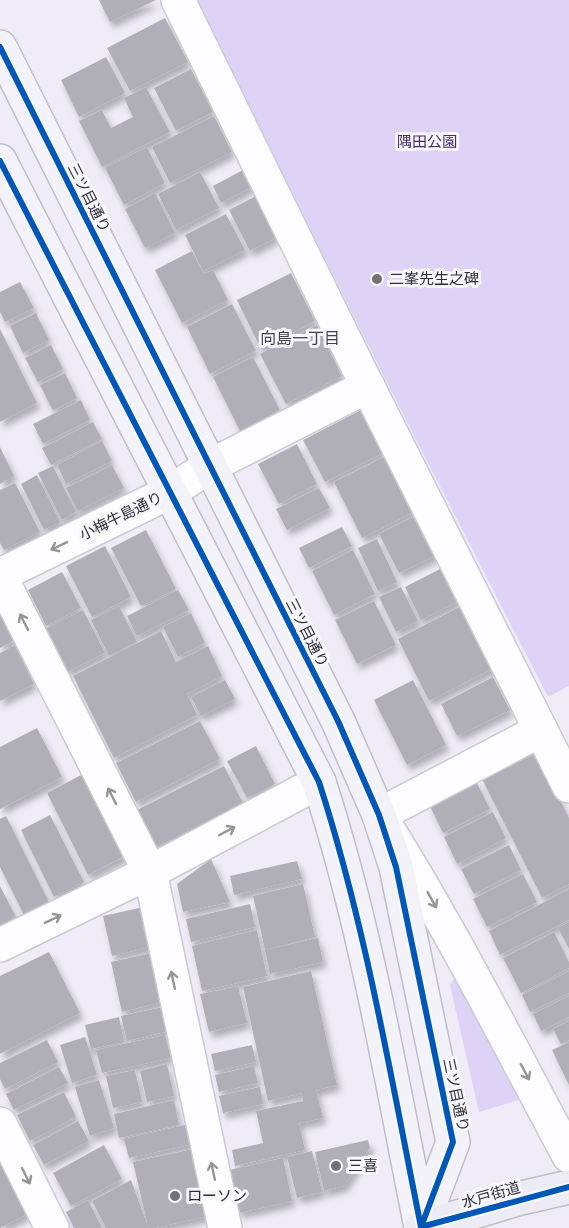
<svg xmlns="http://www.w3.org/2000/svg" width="569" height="1228" font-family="Montserrat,'Noto Sans JP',sans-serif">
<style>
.green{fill:#ddd3f7}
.building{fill:#b0aeb7;filter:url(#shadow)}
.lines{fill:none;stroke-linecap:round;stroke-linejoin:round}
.minor-casing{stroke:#cdc9d4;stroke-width:36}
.major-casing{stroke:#c0bdca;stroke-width:36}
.highway-casing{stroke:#c0bdca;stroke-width:36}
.minor{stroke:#fdfcfe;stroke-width:33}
.major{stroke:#f3f2f8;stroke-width:33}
.highway{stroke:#edebf4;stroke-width:33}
.cycleway-casing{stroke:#f8f7fc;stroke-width:10}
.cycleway{stroke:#0057b8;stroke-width:6}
.oneway{stroke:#96949a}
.poi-dot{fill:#73707a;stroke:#f8f7fc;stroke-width:2}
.labels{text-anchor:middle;stroke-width:6;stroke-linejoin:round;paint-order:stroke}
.park-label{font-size:15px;fill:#442971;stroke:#f8f7fc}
.street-label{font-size:15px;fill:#302d37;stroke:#f8f7fc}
.poi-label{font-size:15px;fill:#302d37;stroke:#f8f7fc;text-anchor:start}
.neighbourhood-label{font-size:16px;fill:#453f54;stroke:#f8f7fc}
</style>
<defs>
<filter id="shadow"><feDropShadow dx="3.5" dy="6" stdDeviation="3" flood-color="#0004"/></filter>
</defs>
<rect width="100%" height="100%" fill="#efecf7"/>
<g class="green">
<path d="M196 0H569V686L548 697 384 377Z"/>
<path d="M459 977 522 1099 479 1112 450 985 454 979Z"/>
</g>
<g class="building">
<path d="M99 0H156L110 22Z"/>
<path d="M165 18 188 62 130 91 107 48Z"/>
<path d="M106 57 125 93 79 117 61 80Z"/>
<path d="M191 69 213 112 176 131 154 88Z"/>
<path d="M146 87 170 132 102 167 79 121 102 110 111 128 133 117 124 98Z"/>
<path d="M214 116 232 152 170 183 152 147Z"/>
<path d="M147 147 165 183 124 205 105 168Z"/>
<path d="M243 170 252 187 221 203 213 186Z"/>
<path d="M200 172 219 208 176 230 158 194Z"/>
<path d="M155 193 175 233 145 248 125 209Z"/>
<path d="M256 196 277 237 250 251 229 210Z"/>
<path d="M226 214 245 250 203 271 185 235Z"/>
<path d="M192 251 204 274 213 270 228 300 182 323 155 270Z"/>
<path d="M291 273 315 321 261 349 237 300Z"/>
<path d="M20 282 34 308 5 322 0 312V292Z"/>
<path d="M232 304 256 351 210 374 187 327Z"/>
<path d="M36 313 49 340 23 353 10 326Z"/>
<path d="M317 325 342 376 286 404 260 354Z"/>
<path d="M0 329 37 403 0 422Z"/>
<path d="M51 345 63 369 38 382 25 358Z"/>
<path d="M253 357 280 410 240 431 213 377Z"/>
<path d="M65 373 77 398 53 411 40 385Z"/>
<path d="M81 400 90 420 43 444 33 424Z"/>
<path d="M361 410 383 453 325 482 303 440Z"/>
<path d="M93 422 102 439 51 465 42 448Z"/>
<path d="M102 441 112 461 66 484 57 465Z"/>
<path d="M297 444 317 484 279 504 258 464Z"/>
<path d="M0 447 14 476 0 484Z"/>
<path d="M386 456 414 512 362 538 334 482Z"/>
<path d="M112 465 124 488 78 511 66 488Z"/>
<path d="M53 466 76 512 62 520 38 473Z"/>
<path d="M37 475 60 522 44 530 21 484Z"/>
<path d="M15 483 40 532 4 550 0 543V490Z"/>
<path d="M319 488 330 508 287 530 276 509Z"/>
<path d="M417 515 437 555 399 573 379 534Z"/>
<path d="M342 527 352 546 309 568 299 548Z"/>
<path d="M146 530 176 589 141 606 111 548Z"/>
<path d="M377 539 397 582 378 591 358 548Z"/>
<path d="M105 546 131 597 92 617 66 566Z"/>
<path d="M353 550 375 594 334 615 312 571Z"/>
<path d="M442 568 459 601 421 620 405 587Z"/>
<path d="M62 572 81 608 46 626 28 590Z"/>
<path d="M401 587 418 621 396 632 379 597Z"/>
<path d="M178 590 189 610 137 636 127 616Z"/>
<path d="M374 601 396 645 357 664 335 620Z"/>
<path d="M463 605 494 668 429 701 398 639Z"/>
<path d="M119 606 137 642 109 656 91 620Z"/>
<path d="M0 610 15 640 0 648Z"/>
<path d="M83 610 105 653 67 672 45 629Z"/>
<path d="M191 613 205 643 178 657 163 627Z"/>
<path d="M161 631 176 662 208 646 222 676 187 694 197 715 114 758 73 676Z"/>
<path d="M15 645 34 684 0 701V653Z"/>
<path d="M493 677 510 710 457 736 441 704Z"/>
<path d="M225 680 235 699 201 716 191 697Z"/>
<path d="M413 680 446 745 407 765 374 700Z"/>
<path d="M200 721 220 759 136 802 116 763Z"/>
<path d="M37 728 62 777 0 809V747Z"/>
<path d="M256 746 275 784 247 798 227 761Z"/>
<path d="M536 752 569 818V884L542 898 482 779Z"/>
<path d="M224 766 243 803 155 848 137 810Z"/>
<path d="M83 774 125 856 88 875 47 793Z"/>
<path d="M476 781 490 809 443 833 429 804Z"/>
<path d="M493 812 506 838 457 864 444 837Z"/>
<path d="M50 815 84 882 54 897 21 830Z"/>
<path d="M6 816 49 902 24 915 0 867V819Z"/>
<path d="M509 845 521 870 474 894 461 869Z"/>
<path d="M211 859 230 902 183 912 177 884Z"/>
<path d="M297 861 302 879 234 895 230 876Z"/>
<path d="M523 874 537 902 487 927 473 899Z"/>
<path d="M303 884 315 937 265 950 253 896Z"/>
<path d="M0 886 16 917 0 926Z"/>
<path d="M569 889V920L500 955 489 931Z"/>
<path d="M250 904 255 927 191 942 186 919Z"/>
<path d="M144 907 153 946 112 956 103 916Z"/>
<path d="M569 922V949L558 928Z"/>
<path d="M257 930 267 976 202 991 192 946Z"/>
<path d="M554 932 569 962V968L521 993 503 958Z"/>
<path d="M318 938 323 962 270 974 265 950Z"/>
<path d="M49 952 80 1013 0 1054V976Z"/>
<path d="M152 953 162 1002 122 1012 111 962Z"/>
<path d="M311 971 337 1085 316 1090 323 1118 299 1123 305 1150 235 1166 232 1150 263 1143 256 1111 303 1101 302 1093 268 1101 243 987Z"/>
<path d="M569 971V993L530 1012 522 995Z"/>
<path d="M238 986 247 1023 209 1032 200 994Z"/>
<path d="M569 996V1017L541 1031 533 1014Z"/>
<path d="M163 1007 169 1031 127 1041 121 1016Z"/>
<path d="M119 1017 124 1042 91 1049 85 1025Z"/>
<path d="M569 1021V1040L561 1044 553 1029Z"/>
<path d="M165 1035 171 1058 102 1073 96 1050Z"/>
<path d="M85 1037 97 1075 72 1083 60 1045Z"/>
<path d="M47 1040 58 1062 5 1089 0 1079V1063Z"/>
<path d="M569 1042V1085L552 1050Z"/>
<path d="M252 1045 256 1062 215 1071 211 1054Z"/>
<path d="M167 1064 174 1096 147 1102 140 1071Z"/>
<path d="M254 1066 258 1083 219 1092 215 1075Z"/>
<path d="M59 1067 68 1083 14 1110 6 1094Z"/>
<path d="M135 1070 142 1102 113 1108 106 1076Z"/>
<path d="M99 1080 114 1128 90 1136 75 1087Z"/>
<path d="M260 1087 263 1104 223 1113 219 1096Z"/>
<path d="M64 1092 76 1117 30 1141 17 1115Z"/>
<path d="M174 1100 179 1125 119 1138 114 1114Z"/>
<path d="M78 1121 89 1141 44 1165 33 1145Z"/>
<path d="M189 1124 193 1144 129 1158 124 1139Z"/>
<path d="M368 1140 370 1148 344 1186 324 1191 315 1152Z"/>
<path d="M104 1145 122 1179 71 1206 53 1173Z"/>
<path d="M193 1149 208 1216 154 1228H106L92 1201 131 1180 148 1227 133 1162Z"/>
<path d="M312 1151 322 1192 297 1198 287 1157Z"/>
<path d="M283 1158 292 1201 239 1213 229 1170Z"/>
<path d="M2 1160 29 1213 0 1228V1161Z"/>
<path d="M88 1200 102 1228H74L66 1212Z"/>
</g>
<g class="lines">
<g class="minor-casing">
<g id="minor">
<path d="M178 0 358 367 569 786"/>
<path d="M0 575 168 493 210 466 368 386"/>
<path d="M0 576 150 872 225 1228"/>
<path d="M541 730 379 815C449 925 507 1041 569 1156"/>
<path d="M0 945 150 872 319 782"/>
<path d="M0 1124 52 1228"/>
</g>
</g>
<g class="major-casing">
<g id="major">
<path d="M0 47 338 721 379 815 396 867 453 1142 421 1227"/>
<path d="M0 161 319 782C366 927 391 1078 421 1227"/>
</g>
</g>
<g class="highway-casing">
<path id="highway" d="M421 1228 517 1199 569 1187"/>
</g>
<use href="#minor" class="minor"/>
<use href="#major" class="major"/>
<use href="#highway" class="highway"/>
<g class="cycleway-casing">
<g id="cycleway">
<path d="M0 47 338 721 379 815 396 867 453 1142 421 1227"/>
<path d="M0 161 319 782C366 927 391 1078 421 1227"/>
<path d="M421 1227 569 1187"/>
</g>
</g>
<use href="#cycleway" class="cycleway"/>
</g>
<defs><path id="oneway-shaft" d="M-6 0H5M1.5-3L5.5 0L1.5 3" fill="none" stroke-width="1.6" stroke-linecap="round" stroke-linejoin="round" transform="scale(1.5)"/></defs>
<g class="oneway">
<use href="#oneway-shaft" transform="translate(59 546) rotate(154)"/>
<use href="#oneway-shaft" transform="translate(24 622) rotate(-117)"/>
<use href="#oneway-shaft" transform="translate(112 796) rotate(-117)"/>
<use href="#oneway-shaft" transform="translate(227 831) rotate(-28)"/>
<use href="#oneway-shaft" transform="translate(432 900) rotate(61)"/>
<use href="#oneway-shaft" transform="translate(53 919) rotate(-26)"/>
<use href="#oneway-shaft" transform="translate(173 980) rotate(-102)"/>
<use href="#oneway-shaft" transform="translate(525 1072) rotate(62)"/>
<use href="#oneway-shaft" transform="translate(213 1171) rotate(-102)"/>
<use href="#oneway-shaft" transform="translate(26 1176) rotate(63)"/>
</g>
<g class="poi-dot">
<circle cx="377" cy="279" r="6"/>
<circle cx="336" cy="1166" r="6"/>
<circle cx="175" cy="1196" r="6"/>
</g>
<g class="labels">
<g class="park-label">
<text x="427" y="147">隅田公園</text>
</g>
<g class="street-label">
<text transform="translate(89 198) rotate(63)" y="5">三ツ目通り</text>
<text transform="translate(121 516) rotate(-26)" y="5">小梅牛島通り</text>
<text transform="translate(307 633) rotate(63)" y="5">三ツ目通り</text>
<text transform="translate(456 1095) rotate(78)" y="5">三ツ目通り</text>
<text transform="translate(491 1195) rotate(-16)" y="5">水戸街道</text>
</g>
<g class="poi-label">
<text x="389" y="284">二峯先生之碑</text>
<text x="348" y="1171">三喜</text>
<text x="187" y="1201">ローソン</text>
</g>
<g class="neighbourhood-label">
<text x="300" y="344">向島一丁目</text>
</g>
</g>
</svg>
